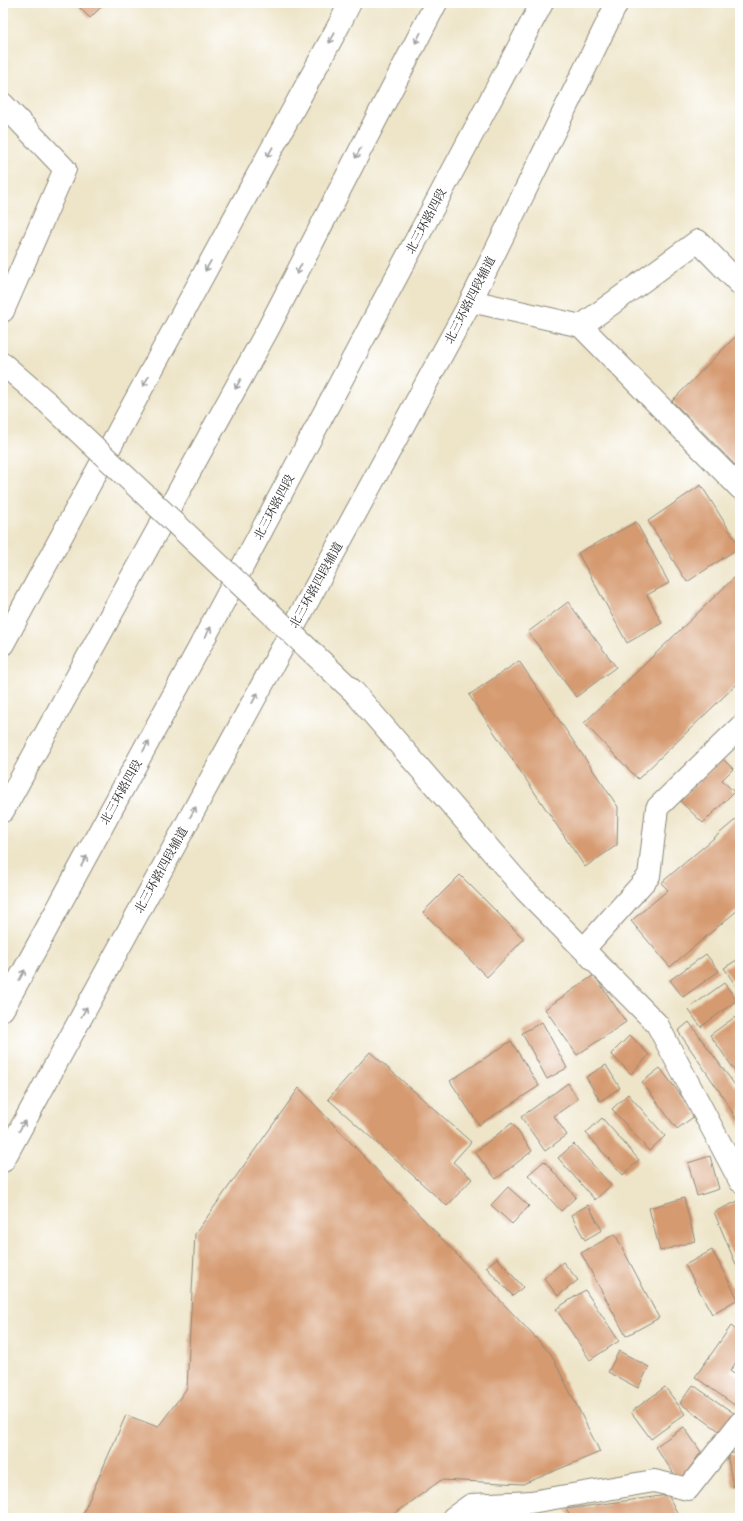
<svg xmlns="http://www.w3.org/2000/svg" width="743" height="1521" font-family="'Libre Bodoni','Noto Serif SC',serif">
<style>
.building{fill:#d59a70}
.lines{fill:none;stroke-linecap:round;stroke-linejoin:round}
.minor-casing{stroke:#8c887a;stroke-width:24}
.major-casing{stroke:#8c887a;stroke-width:24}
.highway-casing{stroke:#8c887a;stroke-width:24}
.minor{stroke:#fff;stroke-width:22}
.major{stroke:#fff;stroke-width:22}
.highway{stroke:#fff;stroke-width:22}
.minor-bridge-casing{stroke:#8c887a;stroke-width:24;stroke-linecap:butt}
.minor-bridge{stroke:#fff;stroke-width:22}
.oneway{stroke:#a0a0a0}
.labels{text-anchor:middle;stroke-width:3.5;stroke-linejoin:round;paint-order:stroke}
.street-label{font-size:12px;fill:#2b2b2b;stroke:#fff}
</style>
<rect width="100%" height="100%" fill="#fff"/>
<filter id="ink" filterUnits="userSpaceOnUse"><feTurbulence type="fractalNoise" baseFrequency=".025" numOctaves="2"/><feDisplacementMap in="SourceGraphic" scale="8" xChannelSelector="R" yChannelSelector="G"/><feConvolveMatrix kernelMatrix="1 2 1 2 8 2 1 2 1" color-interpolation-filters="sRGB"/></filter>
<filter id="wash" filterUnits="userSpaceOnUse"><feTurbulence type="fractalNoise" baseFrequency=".012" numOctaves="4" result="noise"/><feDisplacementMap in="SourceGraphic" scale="16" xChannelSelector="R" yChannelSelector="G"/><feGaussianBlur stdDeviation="0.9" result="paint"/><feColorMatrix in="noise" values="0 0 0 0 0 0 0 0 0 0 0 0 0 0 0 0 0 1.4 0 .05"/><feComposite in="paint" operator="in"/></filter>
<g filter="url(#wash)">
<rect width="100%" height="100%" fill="#eee5c9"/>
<g id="blocks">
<g class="building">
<path d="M75 3H105L90 18Z"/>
<path d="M740 332V470L672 401Z"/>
<path d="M701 485 740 547 687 582 648 521Z"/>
<path d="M636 522 669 583 647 595 662 623 627 643 578 553Z"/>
<path d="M740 572V681L638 779 584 723Z"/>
<path d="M568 602 616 667 576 697 528 632Z"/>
<path d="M519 661 618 807 617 845 585 867 469 695Z"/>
<path d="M722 758 733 769 722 780 734 792 703 823 680 801Z"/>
<path d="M740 816V908L670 967 631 921 668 890 661 883Z"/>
<path d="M460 875 524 939 487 977 423 912Z"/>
<path d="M706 954 719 971 683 997 670 980Z"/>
<path d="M740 958V992L724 968Z"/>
<path d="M594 975 626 1022 577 1055 545 1009Z"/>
<path d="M724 983 737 1000 701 1027 688 1009Z"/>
<path d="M735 1017 740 1023V1069L736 1072 710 1035Z"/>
<path d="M542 1022 567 1068 547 1079 522 1033Z"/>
<path d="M689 1022 740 1092V1126L724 1098 678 1031Z"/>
<path d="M630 1035 649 1055 631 1074 611 1054Z"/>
<path d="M511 1041 539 1086 479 1125 450 1081Z"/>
<path d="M370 1052 471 1142 453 1162 472 1179 447 1206 328 1099Z"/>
<path d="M606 1065 620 1088 600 1101 586 1077Z"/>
<path d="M660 1068 696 1115 677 1129 642 1082Z"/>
<path d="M568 1083 578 1099 554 1116 567 1135 545 1151 521 1117Z"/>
<path d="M299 1088 551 1354 600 1452 523 1484 441 1480 389 1518H81L126 1415 158 1427 187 1388 195 1234Z"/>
<path d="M628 1094 665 1136 649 1151 612 1109Z"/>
<path d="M602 1118 639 1160 623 1175 586 1133Z"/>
<path d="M512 1123 532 1151 496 1179 475 1152Z"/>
<path d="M574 1144 611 1185 595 1200 558 1158Z"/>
<path d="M710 1156 719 1189 697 1196 688 1163Z"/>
<path d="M544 1161 576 1197 561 1211 528 1175Z"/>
<path d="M508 1187 529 1206 512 1224 491 1205Z"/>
<path d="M684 1198 695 1241 660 1251 649 1208Z"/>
<path d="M738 1201 740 1206V1274L714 1212Z"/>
<path d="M588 1205 602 1230 585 1240 571 1215Z"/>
<path d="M615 1234 659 1318 626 1336 581 1253Z"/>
<path d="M712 1250 738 1299 712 1314 685 1265Z"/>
<path d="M497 1258 523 1287 513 1296 486 1267Z"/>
<path d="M563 1262 578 1280 558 1296 544 1278Z"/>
<path d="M585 1290 619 1341 590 1360 556 1309Z"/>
<path d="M731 1326 740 1333V1356L730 1371 740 1378V1409L695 1377Z"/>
<path d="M619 1351 649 1367 638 1388 608 1372Z"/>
<path d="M693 1385 735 1414 722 1433 680 1403Z"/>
<path d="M665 1387 685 1414 651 1439 631 1412Z"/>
<path d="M684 1427 701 1452 680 1482 655 1447Z"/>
<path d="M740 1452V1486L733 1487 727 1454Z"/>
<path d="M668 1495 680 1518H571L566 1509Z"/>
</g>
</g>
</g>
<g filter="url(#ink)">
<use href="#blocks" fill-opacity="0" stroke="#8c887a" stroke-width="1"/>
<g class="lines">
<g class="minor-casing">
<g id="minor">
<path d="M3 104 65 169 3 311"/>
<path d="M471 301 581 326 698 241 740 284"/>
<path d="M581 326 740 488"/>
<path d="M3 364 48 403"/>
<path d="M354 692 525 890 657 1024 740 1181"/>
<path d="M584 949 649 876 657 808 740 727"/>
<path d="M453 1518 471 1505 531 1502 654 1481 688 1489 740 1423"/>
</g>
</g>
<g class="major-casing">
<g id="major">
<path d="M3 644 339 25 350 3"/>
<path d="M3 1161 471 301 617 3"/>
</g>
</g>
<g class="highway-casing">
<g id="highway">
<path d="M3 811 268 329 436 3"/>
<path d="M3 1009 198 650 542 3"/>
</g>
</g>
<use href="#minor" class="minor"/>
<use href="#major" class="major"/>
<use href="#highway" class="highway"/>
<g class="minor-bridge-casing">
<path id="minor-bridge" d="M48 403 354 692"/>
</g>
<use href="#minor-bridge" class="minor-bridge"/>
</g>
<defs><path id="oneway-shaft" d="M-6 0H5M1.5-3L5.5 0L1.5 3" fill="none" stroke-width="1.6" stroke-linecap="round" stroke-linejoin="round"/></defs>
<g class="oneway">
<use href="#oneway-shaft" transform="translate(332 38) rotate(119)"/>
<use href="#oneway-shaft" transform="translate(418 38) rotate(117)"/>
<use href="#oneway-shaft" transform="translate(270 152) rotate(119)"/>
<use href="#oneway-shaft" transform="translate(358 153) rotate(117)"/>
<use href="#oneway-shaft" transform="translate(208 266) rotate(119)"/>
<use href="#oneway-shaft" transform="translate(299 269) rotate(117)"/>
<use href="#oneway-shaft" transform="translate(146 381) rotate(119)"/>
<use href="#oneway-shaft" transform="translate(238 384) rotate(119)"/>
<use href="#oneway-shaft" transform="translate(208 632) rotate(-62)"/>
<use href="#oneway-shaft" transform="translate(255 698) rotate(-61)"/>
<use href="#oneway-shaft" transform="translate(146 746) rotate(-61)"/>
<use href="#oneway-shaft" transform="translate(193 812) rotate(-61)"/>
<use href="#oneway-shaft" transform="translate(84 861) rotate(-61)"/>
<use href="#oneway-shaft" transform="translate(22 975) rotate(-61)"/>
<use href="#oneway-shaft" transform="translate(84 1012) rotate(-61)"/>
<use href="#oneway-shaft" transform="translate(22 1126) rotate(-61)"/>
</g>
</g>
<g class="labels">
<g class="street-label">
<text transform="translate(426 221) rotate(-62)" y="4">北三环路四段</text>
<text transform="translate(470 300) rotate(-63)" y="4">北三环路四段辅道</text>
<text transform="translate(274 507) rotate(-62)" y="4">北三环路四段</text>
<text transform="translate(316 585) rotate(-61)" y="4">北三环路四段辅道</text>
<text transform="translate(121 792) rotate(-61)" y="4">北三环路四段</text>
<text transform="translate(161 870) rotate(-61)" y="4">北三环路四段辅道</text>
</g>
</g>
<rect width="743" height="1521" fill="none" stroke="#fff" stroke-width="16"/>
</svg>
